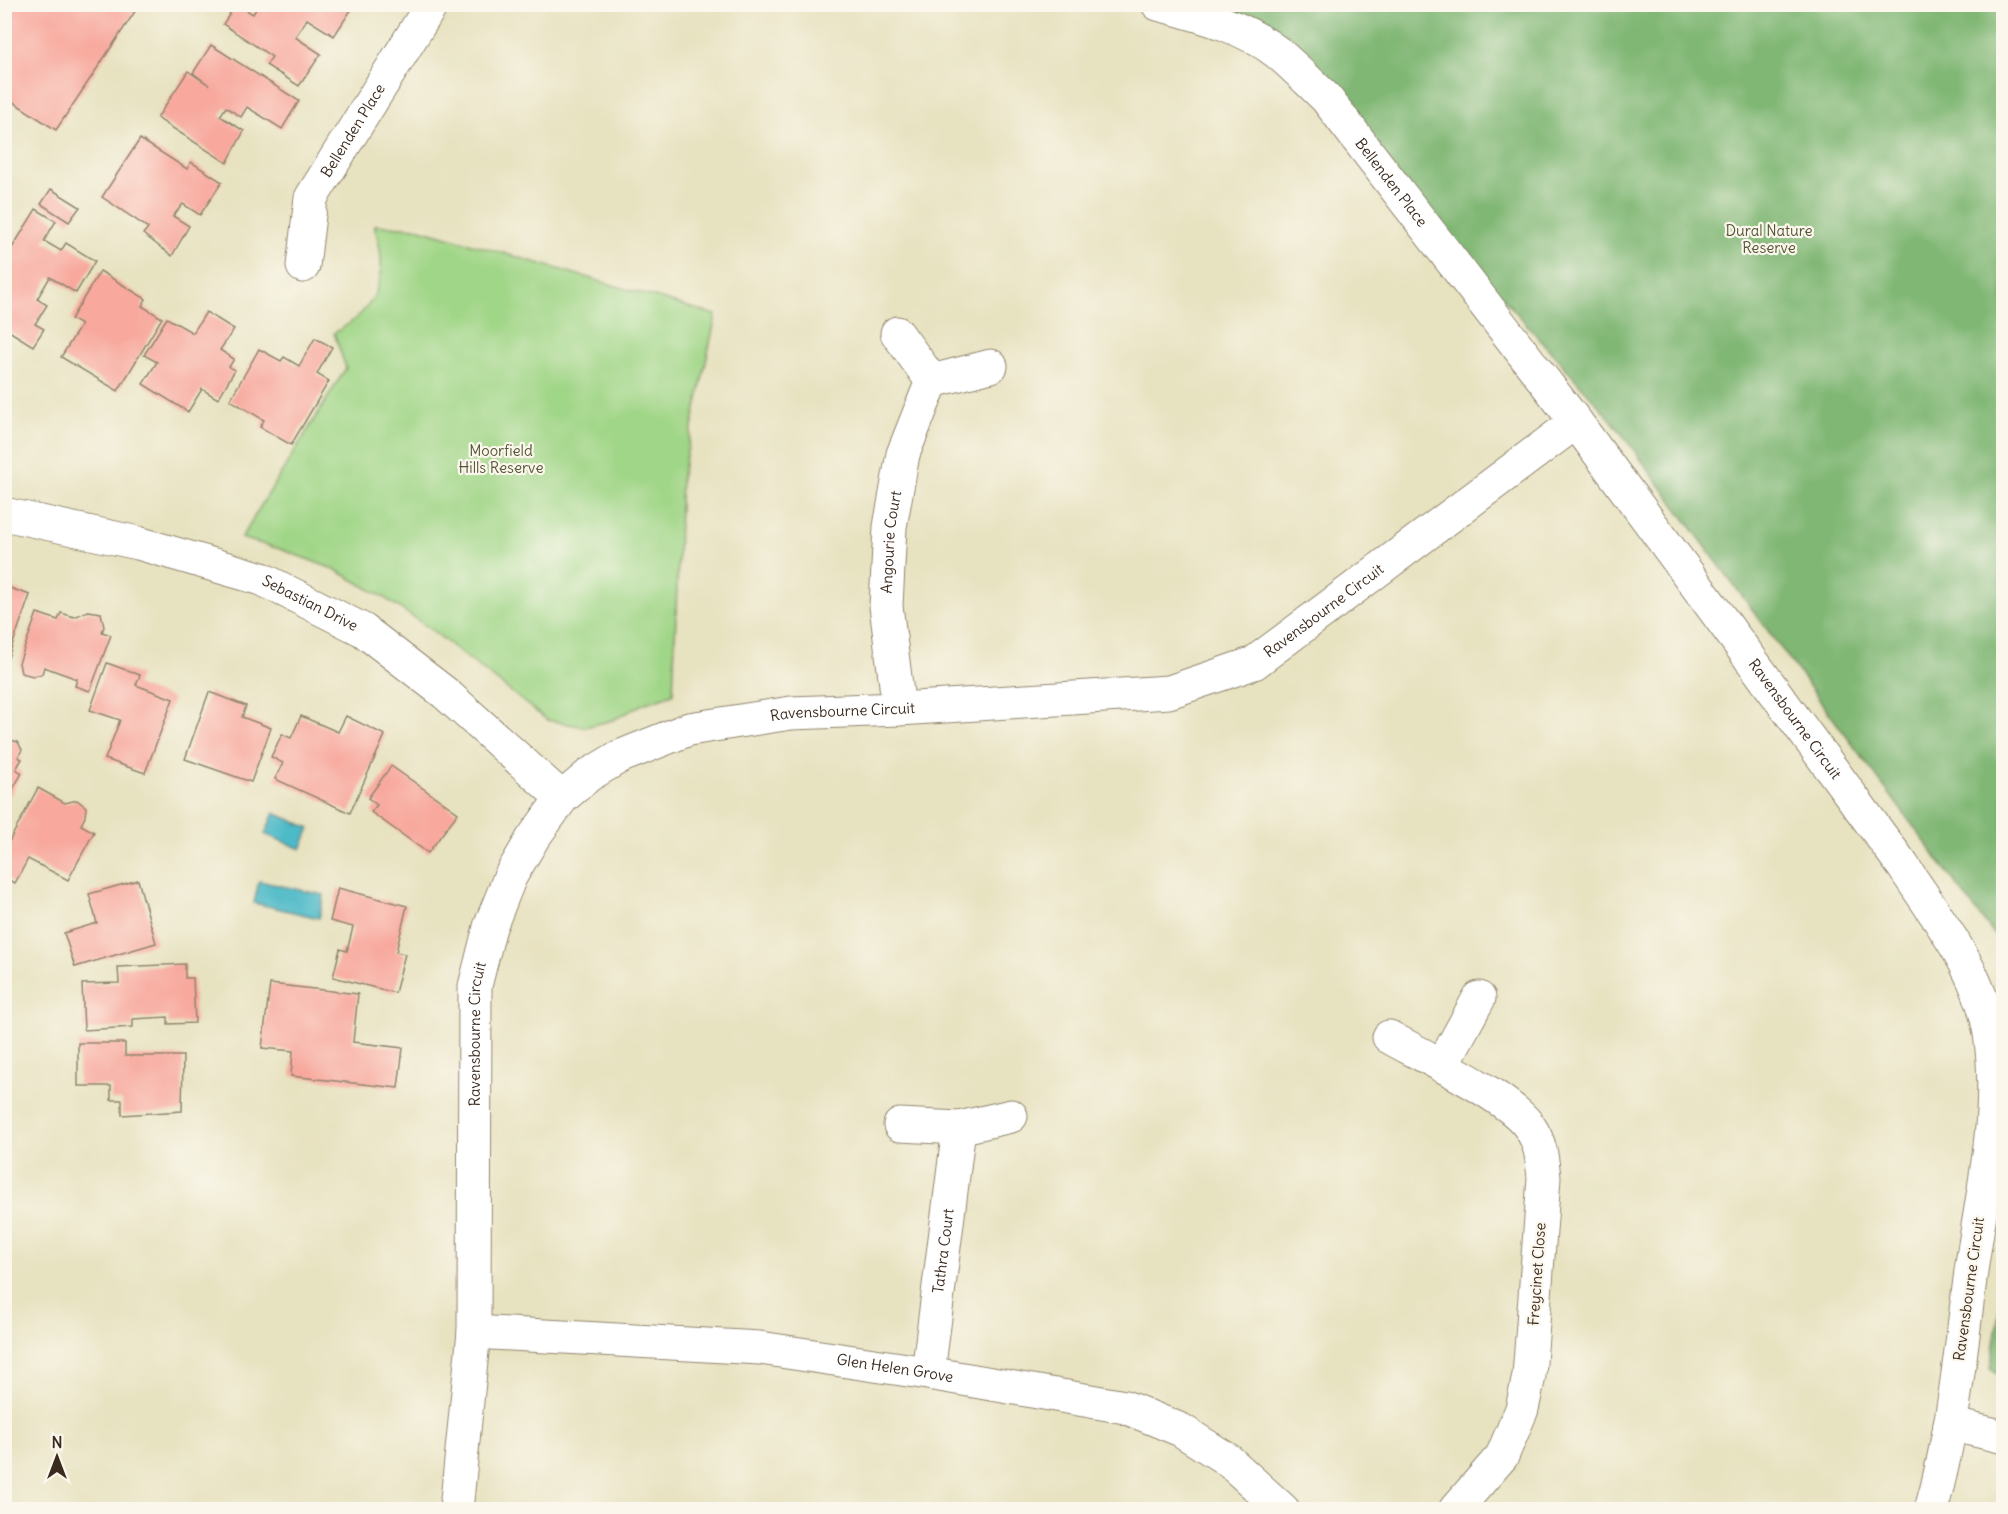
<svg xmlns="http://www.w3.org/2000/svg" width="2008" height="1514" font-family="Delius,sans-serif">
<style>
.green{fill:#a0d687;stroke:#6e8052;stroke-width:1.5}
.forest{fill:#80b774;stroke:#5e7049;stroke-width:1.5}
.water{fill:#4dbac7;stroke:#447272;stroke-width:1.5}
.building{fill:#f8a89d}
.lines{fill:none;stroke-linecap:round;stroke-linejoin:round}
.minor-casing{stroke:#91866f;stroke-width:35}
.minor{stroke:#fff;stroke-width:33}
.labels{text-anchor:middle;stroke-width:4.5;stroke-linejoin:round;paint-order:stroke}
.street-label{font-size:15px;fill:#3b2a1e;stroke:#fbf7ec}
.park-label{font-size:15px;fill:#545538;stroke:#fbf7ec}
</style>
<rect width="100%" height="100%" fill="#fbf7ec"/>
<filter id="ink" filterUnits="userSpaceOnUse"><feTurbulence type="fractalNoise" baseFrequency=".0167" numOctaves="2"/><feDisplacementMap in="SourceGraphic" scale="12" xChannelSelector="R" yChannelSelector="G"/><feConvolveMatrix kernelMatrix="1 2 1 2 8 2 1 2 1" color-interpolation-filters="sRGB"/></filter>
<filter id="wash" filterUnits="userSpaceOnUse"><feTurbulence type="fractalNoise" baseFrequency=".008" numOctaves="4" result="noise"/><feDisplacementMap in="SourceGraphic" scale="24" xChannelSelector="R" yChannelSelector="G"/><feGaussianBlur stdDeviation="1.35" result="paint"/><feColorMatrix in="noise" values="0 0 0 0 0 0 0 0 0 0 0 0 0 0 0 0 0 1.4 0 .05"/><feComposite in="paint" operator="in"/></filter>
<g filter="url(#wash)">
<rect width="100%" height="100%" fill="#e7e2c0"/>
<path class="green" d="M374 225 417 228 716 315 681 479 673 694 643 704 613 720 585 727 547 720 429 628 383 597 336 570 280 549 241 538 346 368 334 333C381 307 390 274 374 225Z"/>
<g class="forest">
<path d="M1158 5H2003V947L1613 422 1326 98 1277 52Z"/>
<path d="M2003 1288V1378L1990 1369Z"/>
</g>
<g class="water">
<path d="M274 813 310 828 301 849 265 834Z"/>
<path d="M259 881 324 895 319 918 254 903Z"/>
</g>
<g id="blocks">
<g class="building">
<path d="M4 4H140L56 130 4 96Z"/>
<path d="M236 4 253 14 259 4H355L334 36 307 19 295 37 321 54 299 86 266 65 272 57 223 24Z"/>
<path d="M211 45 299 101 282 129 247 107 241 117 226 107 220 116 244 131 227 163 157 118 188 71 209 85 193 73Z"/>
<path d="M140 139 187 169 191 162 222 182 200 215 183 204 173 216 189 226 172 256 143 234 148 228 102 197Z"/>
<path d="M51 189 80 207 69 222 41 204Z"/>
<path d="M36 209 56 221 44 241 61 251 66 243 95 261 76 293 50 277 37 299 47 305 35 324 44 329 33 346 4 328V261Z"/>
<path d="M100 271 146 299 142 306 162 318 118 391 61 357 81 325 71 319Z"/>
<path d="M206 312 234 329 220 350 234 359 229 367 235 370 218 399 202 389 188 412 143 384 157 362 144 355 167 318 193 333Z"/>
<path d="M315 338 332 347 317 374 329 381 291 445 260 427 264 420 230 400 259 349 281 361 284 357 299 366Z"/>
<path d="M4 586 30 595 5 666H4Z"/>
<path d="M88 611 101 613 104 627 102 632 111 635 90 691 75 686 77 679 44 667 42 674 33 676 21 673 19 663 37 613 58 620 61 613 74 617Z"/>
<path d="M107 663 140 675 136 685 173 699 145 773 105 759 120 720 90 710Z"/>
<path d="M209 692 246 706 242 717 271 728 251 782 185 759Z"/>
<path d="M301 716 338 732 346 716 385 735 350 813 275 779 283 763 271 757 282 734 291 738Z"/>
<path d="M10 740 18 742 22 750 18 757 22 759 16 769 22 773 4 805V742Z"/>
<path d="M391 766 458 813 428 853 371 812 377 805 368 798Z"/>
<path d="M38 788 65 803 77 800 86 807 85 817 81 825 94 832 68 880 28 859 15 883 4 878V851Z"/>
<path d="M138 880 156 943 75 967 64 933 97 923 89 894Z"/>
<path d="M338 888 407 906 396 952 405 954 395 993 333 977 340 949 347 951 353 927 330 921Z"/>
<path d="M185 964V978H193L195 1023 168 1024V1017L133 1019V1027L84 1030 82 984 119 983 118 967Z"/>
<path d="M270 984 358 994 353 1042 403 1048 398 1088 291 1076 293 1051 262 1048Z"/>
<path d="M78 1043H125V1056H183L182 1111 122 1115V1100H111V1086H78Z"/>
</g>
</g>
</g>
<g filter="url(#ink)">
<use href="#blocks" fill-opacity="0" stroke="#91866f" stroke-width="1.5"/>
<g class="lines">
<g class="minor-casing">
<g id="minor">
<path id="s1" d="M1158 4C1199 15 1244 26 1278 53 1295 67 1310 83 1326 98L1576 422"/>
<path id="s2" d="M303 266 311 198 432 4"/>
<path d="M897 333 932 381"/>
<path id="s3" d="M4 514 138 543 262 579 363 630 445 693 562 798"/>
<path id="s4" d="M899 709 886 606 890 527 903 454 932 381 991 366"/>
<path d="M1389 1037C1423 1056 1509 1097 1529 1126 1541 1143 1542 1158 1544 1178L1529 1376 1522 1409 1502 1456 1455 1510"/>
<path d="M1442 1066 1479 998"/>
<path d="M900 1125 959 1128 1011 1116"/>
<path id="s5" d="M474 1332 760 1348 928 1373 1125 1407 1181 1430 1228 1460 1283 1510"/>
<path id="s6" d="M928 1373 959 1128"/>
<path d="M1950 1424 2004 1437"/>
<path id="s7" d="M456 1510 474 1332 475 986 490 927 510 877 533 838 562 798 589 775 619 757 689 729 791 713 899 709 1169 692 1254 663 1576 422 1903 866C1937 918 1981 972 1990 1034 2002 1110 1983 1189 1972 1264 1961 1346 1954 1430 1931 1510"/>
</g>
</g>
<use href="#minor" class="minor"/>
</g>
</g>
<g class="labels">
<g class="street-label">
<text dy="5" stroke="none"><textPath href="#s2" startOffset="148">Bellenden Place</textPath></text>
<text dy="5" stroke="none"><textPath href="#s1" startOffset="303">Bellenden Place</textPath></text>
<text dy="5" stroke="none"><textPath href="#s4" startOffset="168">Angourie Court</textPath></text>
<text dy="5" stroke="none"><textPath href="#s3" startOffset="320">Sebastian Drive</textPath></text>
<text dy="5" stroke="none"><textPath href="#s7" startOffset="1539">Ravensbourne Circuit</textPath></text>
<text dy="5" stroke="none"><textPath href="#s7" startOffset="1035">Ravensbourne Circuit</textPath></text>
<text dy="5" stroke="none"><textPath href="#s7" startOffset="2223">Ravensbourne Circuit</textPath></text>
<text dy="5" stroke="none"><textPath href="#s7" startOffset="477">Ravensbourne Circuit</textPath></text>
<text dy="5" stroke="none"><textPath href="#s6" startOffset="123">Tathra Court</textPath></text>
<text transform="translate(1537 1274) rotate(-86)" y="5">Freycinet Close</text>
<text transform="translate(1969 1289) rotate(-82)" y="5">Ravensbourne Circuit</text>
<text dy="5" stroke="none"><textPath href="#s5" startOffset="423">Glen Helen Grove</textPath></text>
</g>
<g class="park-label">
<text x="1769" y="236">Dural Nature<tspan x="1769" dy="17">Reserve</tspan></text>
<text x="501" y="456">Moorfield<tspan x="501" dy="17">Hills Reserve</tspan></text>
</g>
</g>
<rect width="2008" height="1514" fill="none" stroke="#fbf7ec" stroke-width="24"/>
<g transform="translate(57 1457)" stroke="#fbf7ec" stroke-width="4.5" paint-order="stroke">
<path d="M0-4.5L10 22L0 15L-10 22Z" fill="#3b2a1e"/>
<text y="-9" font-size="16" font-weight="bold" text-anchor="middle" fill="#3b2a1e">N</text>
</g>
</svg>
